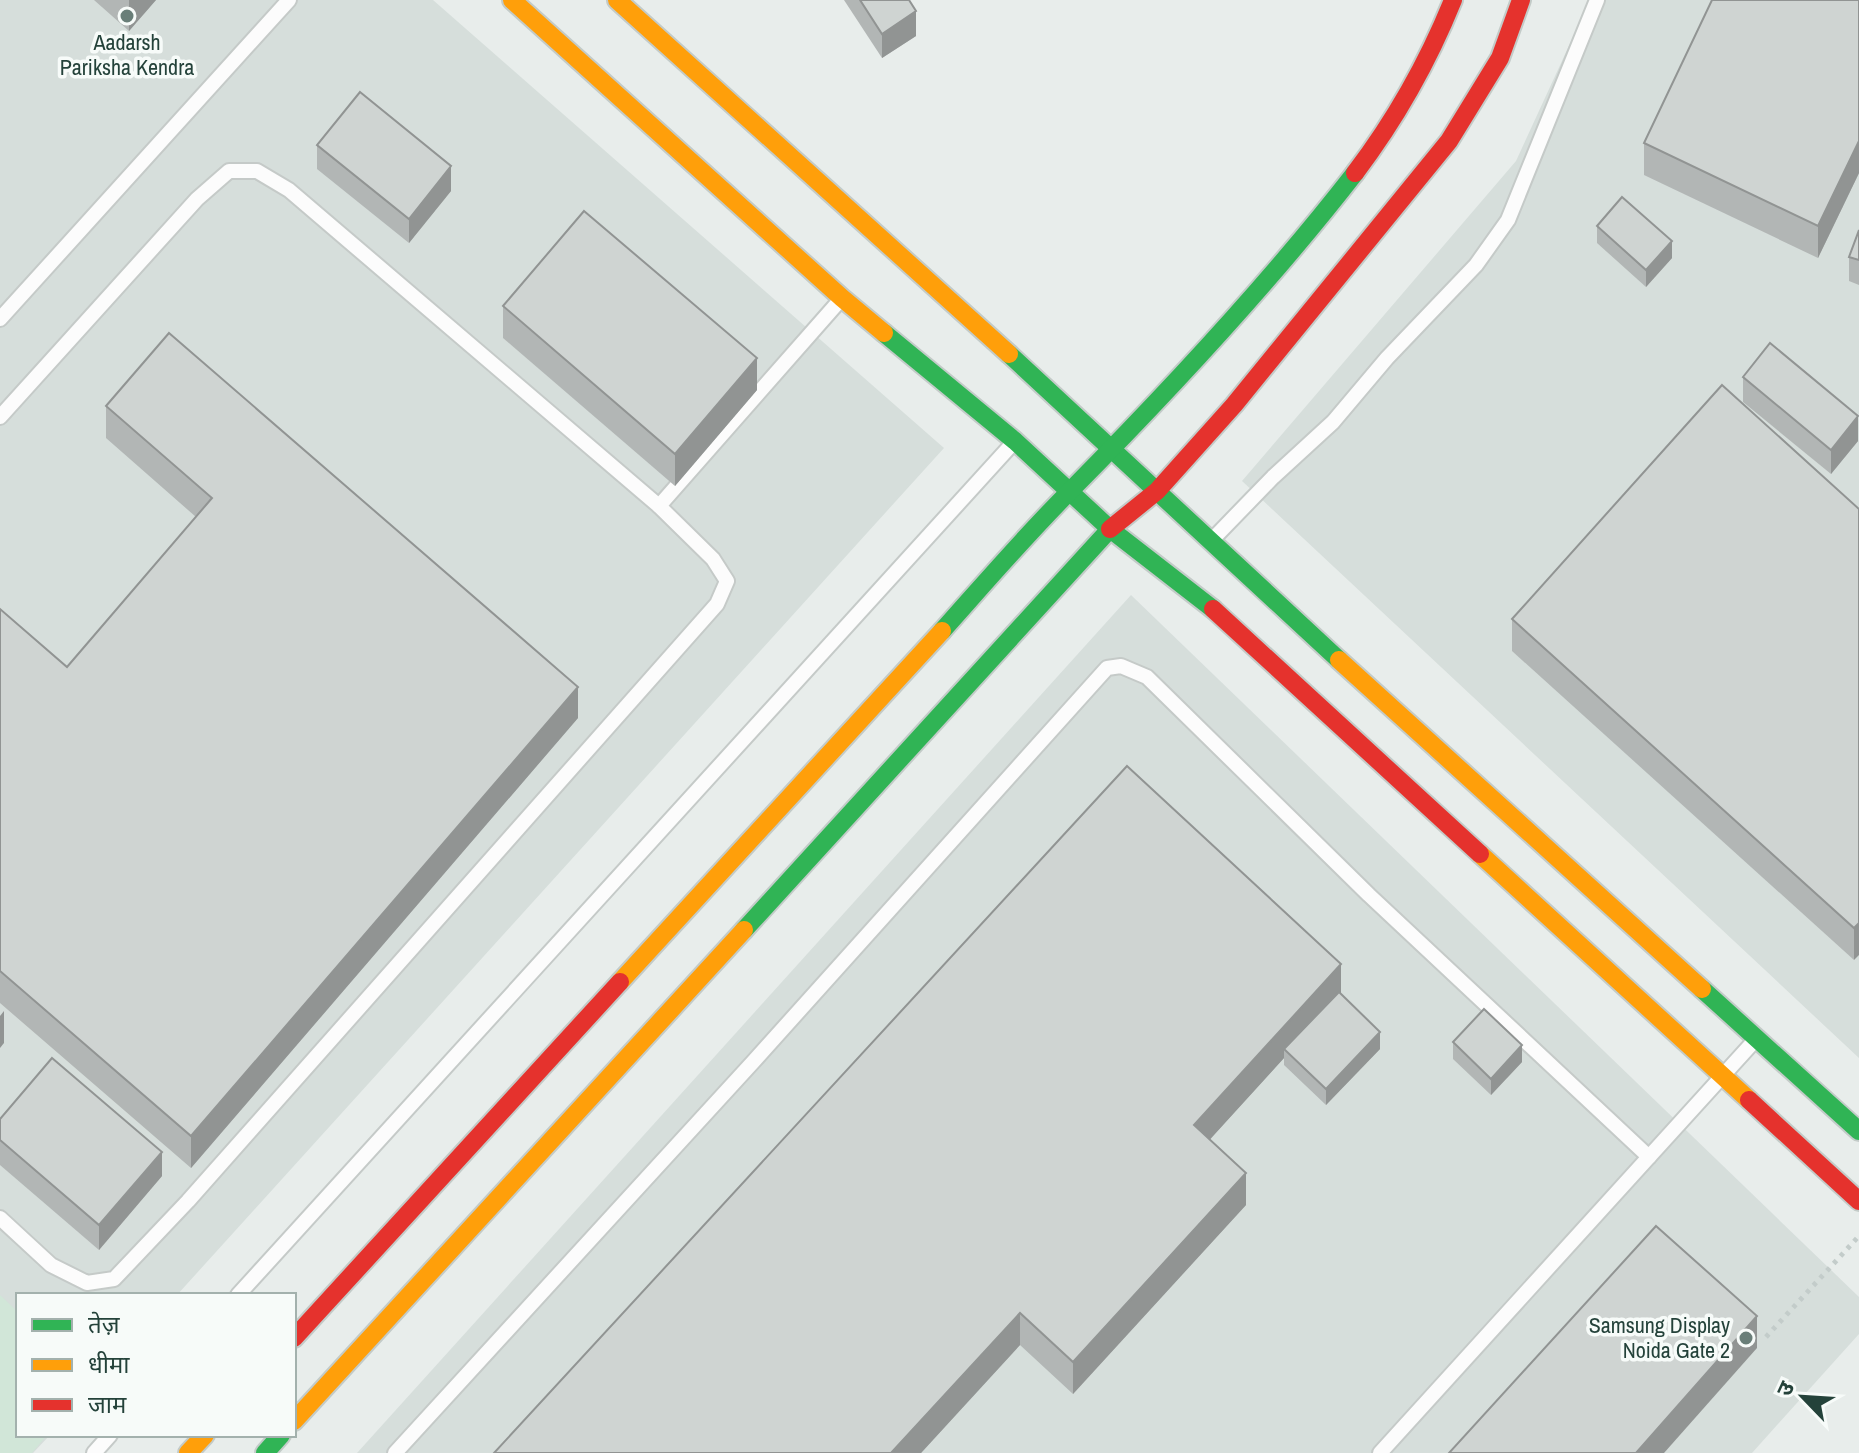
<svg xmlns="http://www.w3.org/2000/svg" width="1859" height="1453" font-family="'Archivo Narrow','Noto Sans Devanagari',sans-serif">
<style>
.built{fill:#d6dedb}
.green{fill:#d1e6d8}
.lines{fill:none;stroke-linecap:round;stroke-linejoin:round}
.lane-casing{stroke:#c5cac8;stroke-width:18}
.fast-casing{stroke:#c3cbc8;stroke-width:22}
.slow-casing{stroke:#c3cbc8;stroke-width:22}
.jam-casing{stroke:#c3cbc8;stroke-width:22}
.path{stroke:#c3ccca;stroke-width:5;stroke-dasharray:4 6;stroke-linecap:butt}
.lane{stroke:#fcfcfc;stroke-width:14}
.fast{stroke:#30b455;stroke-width:18}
.slow{stroke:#ff9f0a;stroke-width:18}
.jam{stroke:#e5322d;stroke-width:18}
.wall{fill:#b2b6b5}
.shaded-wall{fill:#919493}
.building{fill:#cfd4d2;stroke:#919493;stroke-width:2}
.poi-dot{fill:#697e78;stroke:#f7fbf9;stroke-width:3}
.labels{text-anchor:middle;stroke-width:7;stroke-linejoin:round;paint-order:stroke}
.poi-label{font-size:22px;fill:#24423a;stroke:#f7fbf9}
</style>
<rect width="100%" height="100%" fill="#e8edeb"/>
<g class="built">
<path d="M0 0H433L944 448 177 1295H18V1435H50L33 1453H0Z"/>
<path d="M1590 0H1859V1058L1242 481 1516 161Z"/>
<path d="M1131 595 1859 1297V1334L1752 1453H357Z"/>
</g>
<path class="green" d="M0 1295 18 1312V1435H47L32 1453H0Z"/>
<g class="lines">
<g class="lane-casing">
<g id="lane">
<path d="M0 319 289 0"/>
<path d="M0 417 197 199 229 171H257L289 190 659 506 713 559 727 581 717 604 188 1201 114 1279 87 1283 51 1265 0 1218"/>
<path d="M659 506 842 298"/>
<path d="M1211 541 1273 477 1333 422 1387 358 1476 265 1508 220 1597 0"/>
<path d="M238 1295 1015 441"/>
<path d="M94 1453 110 1435"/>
<path d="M395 1453 753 1062 1107 668 1121 666 1147 677 1369 895 1649 1157"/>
<path d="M1380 1453 1757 1038"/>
</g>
</g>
<g class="fast-casing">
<g id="fast">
<path d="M884 333 1015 441 1110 529 1213 609"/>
<path d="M1009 354 1339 660"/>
<path d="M942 631C984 584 1025 536 1070 491 1170 390 1268 285 1355 173"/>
<path d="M744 930 1110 529"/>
<path d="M1702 989 1859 1131"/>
<path d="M265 1453 281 1435"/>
</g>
</g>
<g class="slow-casing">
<g id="slow">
<path d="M512 0 842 298 884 333"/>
<path d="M617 0 1009 354"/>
<path d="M1339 660 1702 989"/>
<path d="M1480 854 1749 1100"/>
<path d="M620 982 942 631"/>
<path d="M294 1421 744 930"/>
<path d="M188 1453 205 1435"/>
</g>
</g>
<g class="jam-casing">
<g id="jam">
<path d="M1355 173C1396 119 1428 62 1453 0"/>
<path d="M1110 529 1157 491 1234 405 1449 141 1500 58 1521 0"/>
<path d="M1213 609 1480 854"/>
<path d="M1749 1100 1859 1201"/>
<path d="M294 1338 620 982"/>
</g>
</g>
<path class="path" d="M1766 1337 1859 1236"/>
<use href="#lane" class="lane"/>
<use href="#fast" class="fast"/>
<use href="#slow" class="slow"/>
<use href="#jam" class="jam"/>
</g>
<g class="wall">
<path d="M94 0H156L129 31Z"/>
<path d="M844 0H909L916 36 882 58Z"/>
<path d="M1859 0V173L1818 258 1644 175V143Z"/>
<path d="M317 145 451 191 409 243 317 169Z"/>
<path d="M1597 226 1672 258 1646 287 1597 243Z"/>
<path d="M1859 230V285L1849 281V257Z"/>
<path d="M503 306 757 390 675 486 503 338Z"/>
<path d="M1743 377 1858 441 1831 474 1743 402Z"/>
<path d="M106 406 578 718 191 1168 0 1003V609L67 667 196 517 106 438Z"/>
<path d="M1859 509 1854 960 1512 651V619Z"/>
<path d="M1341 994 1380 1049 1326 1105 1284 1065V1058L1210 1139 1246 1205 1073 1394 1020 1345 921 1453H494Z"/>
<path d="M1453 1042 1522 1062 1491 1095 1453 1059Z"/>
<path d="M0 1119 162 1176 99 1250 0 1165Z"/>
</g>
<g class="shaded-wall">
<path d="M129 0H156L129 31Z"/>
<path d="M916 11V36L882 58V34Z"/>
<path d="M1859 141V173L1818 258V226Z"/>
<path d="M451 166V191L409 243V219Z"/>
<path d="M1672 241V258L1646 287V270Z"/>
<path d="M757 358V390L675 486V454Z"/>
<path d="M1858 416V441L1831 474V450Z"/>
<path d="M578 687V718L191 1168V1136Z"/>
<path d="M1859 923V955L1854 960V928Z"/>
<path d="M1341 964V996L1284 1049V1058L1194 1157V1125Z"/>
<path d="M4 1011V1043L0 1048V1016Z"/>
<path d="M1380 1032V1049L1326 1105V1089Z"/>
<path d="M1522 1045V1062L1491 1095V1079Z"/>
<path d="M162 1152V1176L99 1250V1225Z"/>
<path d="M1246 1173V1205L1073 1394V1362Z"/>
<path d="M1020 1313V1345L921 1453H891Z"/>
<path d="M1757 1316V1348L1664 1453H1636Z"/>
</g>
<g class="building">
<path d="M860 0H909L916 11 882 34Z"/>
<path d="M1712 0H1859V141L1818 226 1644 143Z"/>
<path d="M360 92 451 166 409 219 317 145Z"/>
<path d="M1622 197 1672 241 1646 270 1597 226Z"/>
<path d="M584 211 757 358 675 454 503 306Z"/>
<path d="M1859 230V260L1849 257Z"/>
<path d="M169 333 578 687 191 1136 0 971V609L67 667 212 498 106 406Z"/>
<path d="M1770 343 1858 416 1831 450 1743 377Z"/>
<path d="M1722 385 1859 509V923L1854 928 1512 619Z"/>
<path d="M1127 766 1341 964 1194 1125 1246 1173 1073 1362 1020 1313 891 1453H494Z"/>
<path d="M1339 992 1380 1032 1326 1089 1284 1049Z"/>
<path d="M1484 1009 1522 1045 1491 1079 1453 1042Z"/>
<path d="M52 1058 162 1152 99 1225 0 1140V1119Z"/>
<path d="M1656 1226 1757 1316 1636 1453H1449Z"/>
</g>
<g class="poi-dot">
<circle cx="127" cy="16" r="8"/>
<circle cx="1746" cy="1338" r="8"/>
</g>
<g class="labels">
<g class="poi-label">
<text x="127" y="50">Aadarsh<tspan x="127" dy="25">Pariksha Kendra</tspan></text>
<text x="1730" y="1333" text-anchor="end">Samsung Display<tspan x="1730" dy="25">Noida Gate 2</tspan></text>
</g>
</g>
<rect x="16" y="1293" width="280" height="144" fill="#f7fbf9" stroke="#a3b1ad" stroke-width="2"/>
<rect x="32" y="1319" width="40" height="12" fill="#30b455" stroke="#a3b1ad" stroke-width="2"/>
<text x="88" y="1333" font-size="24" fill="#24423a">तेज़</text>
<rect x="32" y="1359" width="40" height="12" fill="#ff9f0a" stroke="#a3b1ad" stroke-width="2"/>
<text x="88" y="1373" font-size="24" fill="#24423a">धीमा</text>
<rect x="32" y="1399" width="40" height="12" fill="#e5322d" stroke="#a3b1ad" stroke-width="2"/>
<text x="88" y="1413" font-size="24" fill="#24423a">जाम</text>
<g transform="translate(1803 1397) rotate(295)" stroke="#f7fbf9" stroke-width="6" paint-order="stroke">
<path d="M0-6L14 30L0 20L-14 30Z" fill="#24423a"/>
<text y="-12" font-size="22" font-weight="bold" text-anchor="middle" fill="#24423a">उ</text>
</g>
</svg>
